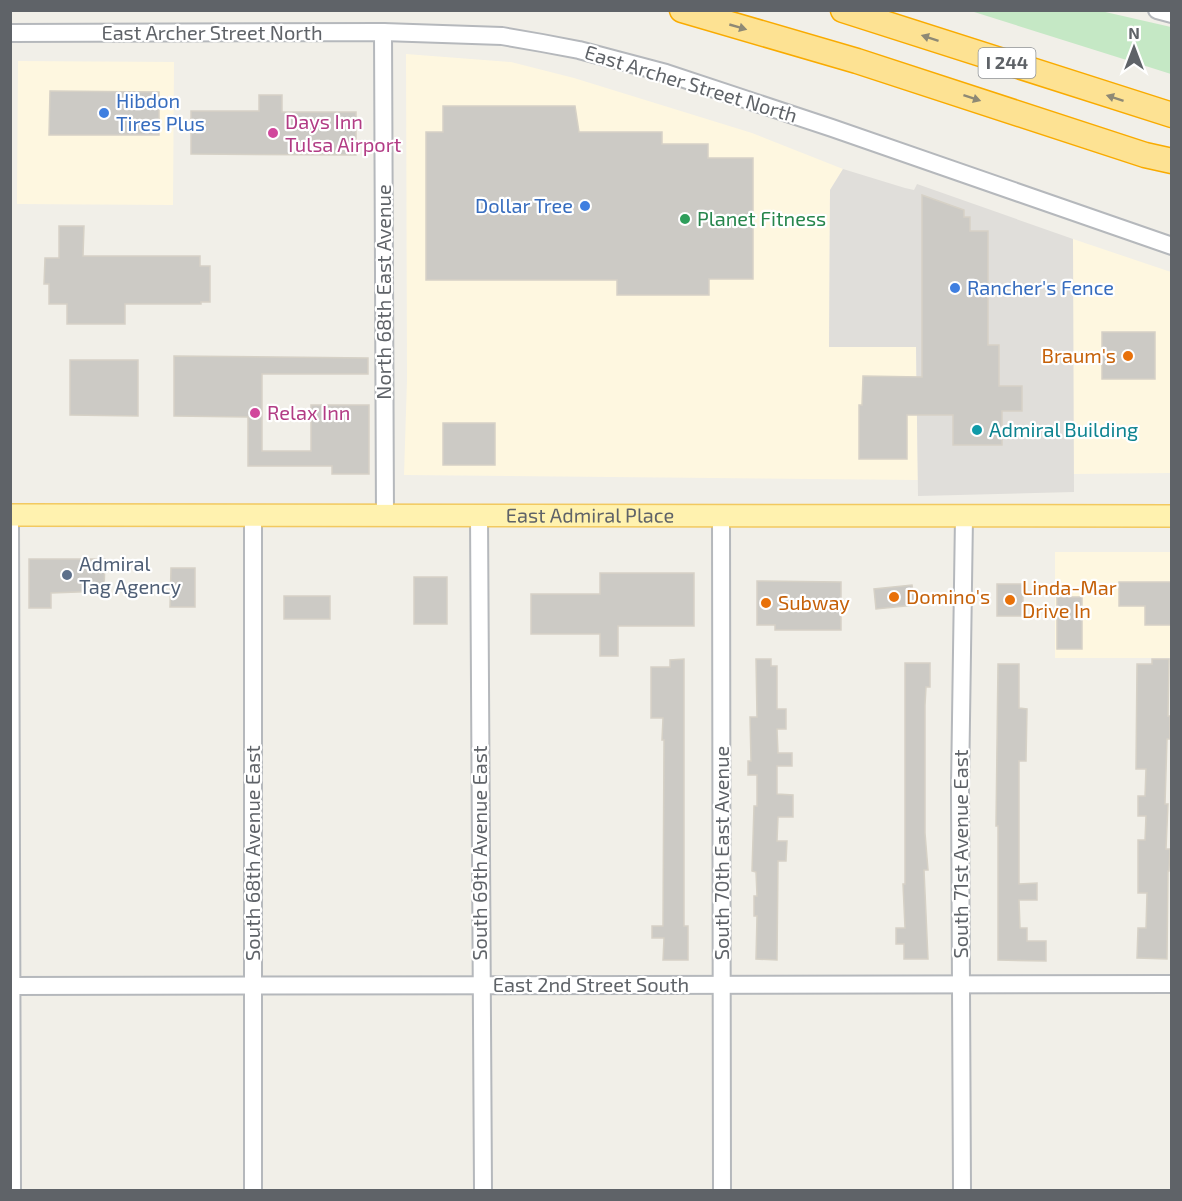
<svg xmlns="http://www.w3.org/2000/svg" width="1182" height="1201" font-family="'Exo 2',sans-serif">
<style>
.commercial{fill:#fef7e0}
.industrial{fill:#e0deda}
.green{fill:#c5e8c5}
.building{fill:#cccac5;stroke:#d6d1c6;stroke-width:1.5}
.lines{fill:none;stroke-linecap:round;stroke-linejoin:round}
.minor-casing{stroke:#b5b8bc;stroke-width:20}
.major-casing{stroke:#f2c960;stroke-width:24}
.highway-casing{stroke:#f9ab00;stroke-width:27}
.minor{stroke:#fff;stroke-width:16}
.major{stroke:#fff2af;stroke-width:21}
.highway{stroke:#fde293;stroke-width:24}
.oneway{fill:#8e8975}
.shop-dot{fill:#3f7fe0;stroke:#fff;stroke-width:2}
.hotel-dot{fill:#d1479c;stroke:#fff;stroke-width:2}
.leisure-dot{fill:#2e9e5b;stroke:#fff;stroke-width:2}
.food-dot{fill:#e8710a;stroke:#fff;stroke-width:2}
.culture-dot{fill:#0f9aa8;stroke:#fff;stroke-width:2}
.service-dot{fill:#5c6f8a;stroke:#fff;stroke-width:2}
.labels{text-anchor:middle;stroke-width:4.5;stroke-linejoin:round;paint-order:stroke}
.shield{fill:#fff;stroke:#8f9295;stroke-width:1.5}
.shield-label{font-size:18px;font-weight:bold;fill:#5f6368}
.street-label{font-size:20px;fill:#5f6368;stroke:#fff}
.shop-label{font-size:20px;fill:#366cbe;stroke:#fff;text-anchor:start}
.hotel-label{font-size:20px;fill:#b23c85;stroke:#fff;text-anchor:start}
.leisure-label{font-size:20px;fill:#27864d;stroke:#fff;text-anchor:start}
.food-label{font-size:20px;fill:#c56008;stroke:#fff;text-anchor:start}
.culture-label{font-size:20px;fill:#0d838f;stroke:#fff;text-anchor:start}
.service-label{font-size:20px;fill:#4e5e75;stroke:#fff;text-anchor:start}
</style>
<rect width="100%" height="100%" fill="#f1efe8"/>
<g class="commercial">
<path d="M406 54 511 62 574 78 752 133 843 169 830 190 829 347H916L918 480 404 475 407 380Z"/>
<path d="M18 61 174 62 173 205 17 204Z"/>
<path d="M1073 239 1171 272V473L1073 474Z"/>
<rect x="1055" y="552" width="116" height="106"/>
</g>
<path class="industrial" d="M843 169 905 188 914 190 917 184 1073 239 1074 492 918 496 916 347H829L830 190Z"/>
<path class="green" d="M971 11H1101L1171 27V74Z"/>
<g class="building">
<path d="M50 91 159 92V135H49Z"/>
<path d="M259 95H282V112H356V155L191 154V111H259Z"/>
<path d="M443 106H575L579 132H662V144H708V158H753V279H709V295H617V280H426V132H443Z"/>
<path d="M922 195 964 210V217H970V231H988V345H999V386H1022V411H1002V445H953V415H907V459H859V405H862L863 376 922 377Z"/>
<path d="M59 226H84L83 256H200V266H210V302H201V304H125V324H67V304H49V284H44L45 258H59Z"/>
<rect x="1102" y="332" width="53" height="47"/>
<path d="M174 356 368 358V374H262V451H311V405H369V474H332V466H248V417L174 416Z"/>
<path d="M70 360H138V416L70 415Z"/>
<rect x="443" y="423" width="52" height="42"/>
<path d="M29 559H105L104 591 51 593V608H29Z"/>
<path d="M171 568H195V607H170Z"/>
<path d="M600 573H694V626H618V656H600V634H531V594H600Z"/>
<rect x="414" y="577" width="33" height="47"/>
<path d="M757 581 841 582V630H775V625H757Z"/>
<path d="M1119 582H1172V625H1145V606H1119Z"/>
<rect x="997" y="584" width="26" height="32"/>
<path d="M912 585 915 605 876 609 874 589Z"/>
<rect x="284" y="596" width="46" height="23"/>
<rect x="1057" y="597" width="25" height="52"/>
<path d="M684 659V926H688V960H663L664 938H652V926H663L664 740H662L663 718H651V667H670V660Z"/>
<path d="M756 659H771V666H777V709H786V729H777L778 753H792V766H777V794L793 795V817H778L777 841H787L786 861H778L777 960 756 959 757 916H754V896H757L756 872 752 871 754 806H757V775H748V761H751L750 717H757Z"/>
<path d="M1152 659H1169L1168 716H1170V739H1167L1165 804H1168L1166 849H1170L1169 871H1168L1167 959 1137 958 1138 928H1146L1147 893H1138V840H1145L1146 816H1138V796H1145L1146 769H1136L1137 664H1152Z"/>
<path d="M905 663H930V687H926L925 705V833L928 870H924L928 959H904V944H896V928H905L903 884H905Z"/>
<path d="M998 664H1019V708L1027 709 1026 761H1019V884L1037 883V900H1019L1020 928H1027V941H1046V961L998 960V826H996Z"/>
</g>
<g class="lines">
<g class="minor-casing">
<g id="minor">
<path d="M1157 10 1172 14"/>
<path d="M383 32 385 516"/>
<path d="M10 33 383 32 502 36 542 43 579 50 666 73 832 128 1172 246"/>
<path d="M253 515V1190"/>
<path d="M479 516 483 1190"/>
<path d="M721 516 722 1190"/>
<path d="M10 525 12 1190"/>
<path d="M10 986 1172 984"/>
<path d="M962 1190 960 787 964 517"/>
</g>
</g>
<g class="major-casing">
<g id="major">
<path id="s1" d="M10 515 1172 516"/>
</g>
</g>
<g class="highway-casing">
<g id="highway">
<path d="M682 10 857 61 1145 155 1172 161"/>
<path d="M843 10 1172 115"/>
</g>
</g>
<use href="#minor" class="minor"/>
<use href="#major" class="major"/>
<use href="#highway" class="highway"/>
</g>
<defs><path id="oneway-solid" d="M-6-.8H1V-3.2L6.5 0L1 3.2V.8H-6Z" transform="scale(1.5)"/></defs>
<g class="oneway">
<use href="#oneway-solid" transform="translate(738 27) rotate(16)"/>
<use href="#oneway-solid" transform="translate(930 38) rotate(-162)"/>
<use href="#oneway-solid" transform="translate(972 98) rotate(18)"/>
<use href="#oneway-solid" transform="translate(1115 98) rotate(-162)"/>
</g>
<g class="shop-dot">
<circle cx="104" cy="113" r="6"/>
<circle cx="585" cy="206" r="6"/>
<circle cx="955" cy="288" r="6"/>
</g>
<g class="hotel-dot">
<circle cx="273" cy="133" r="6"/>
<circle cx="255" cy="413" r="6"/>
</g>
<circle class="leisure-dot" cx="685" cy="219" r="6"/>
<g class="food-dot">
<circle cx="1128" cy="356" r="6"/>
<circle cx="894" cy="597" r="6"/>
<circle cx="1010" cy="600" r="6"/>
<circle cx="766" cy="603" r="6"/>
</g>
<circle class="culture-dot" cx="977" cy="430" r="6"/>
<circle class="service-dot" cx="67" cy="575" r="6"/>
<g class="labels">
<rect class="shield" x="978.5" y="48" width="57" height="30" rx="4.5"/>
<g class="shield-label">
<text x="1007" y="69">I 244</text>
</g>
<g class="street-label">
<text x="212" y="40">East Archer Street North</text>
<text transform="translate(691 84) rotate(17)" y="7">East Archer Street North</text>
<text transform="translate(384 292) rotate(-90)" y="7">North 68th East Avenue</text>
<text dy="7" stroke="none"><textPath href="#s1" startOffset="580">East Admiral Place</textPath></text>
<text transform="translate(253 853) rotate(-90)" y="7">South 68th Avenue East</text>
<text transform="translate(480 853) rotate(-90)" y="7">South 69th Avenue East</text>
<text transform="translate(722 853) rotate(-90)" y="7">South 70th East Avenue</text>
<text transform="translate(961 854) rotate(-90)" y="7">South 71st Avenue East</text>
<text x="591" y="992">East 2nd Street South</text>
</g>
<g class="shop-label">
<text x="116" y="108">Hibdon<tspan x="116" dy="23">Tires Plus</tspan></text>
<text x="573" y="213" text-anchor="end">Dollar Tree</text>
<text x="967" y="295">Rancher's Fence</text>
</g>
<g class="hotel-label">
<text x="285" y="129">Days Inn<tspan x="285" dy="23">Tulsa Airport</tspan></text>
<text x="267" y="420">Relax Inn</text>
</g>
<g class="leisure-label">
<text x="697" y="226">Planet Fitness</text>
</g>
<g class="food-label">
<text x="1116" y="363" text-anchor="end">Braum's</text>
<text x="1022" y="595">Linda-Mar<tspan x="1022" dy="23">Drive In</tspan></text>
<text x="906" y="604">Domino's</text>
<text x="778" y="610">Subway</text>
</g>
<g class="culture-label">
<text x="989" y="437">Admiral Building</text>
</g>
<g class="service-label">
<text x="79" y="571">Admiral<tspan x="79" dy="23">Tag Agency</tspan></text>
</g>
</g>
<rect width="1182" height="1201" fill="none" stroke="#5f6368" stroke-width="24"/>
<g transform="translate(1134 48)" stroke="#ffffff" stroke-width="4.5" paint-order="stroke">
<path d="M0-4.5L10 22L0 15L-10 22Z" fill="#5f6368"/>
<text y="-9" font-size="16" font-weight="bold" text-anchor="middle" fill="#5f6368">N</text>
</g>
</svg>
